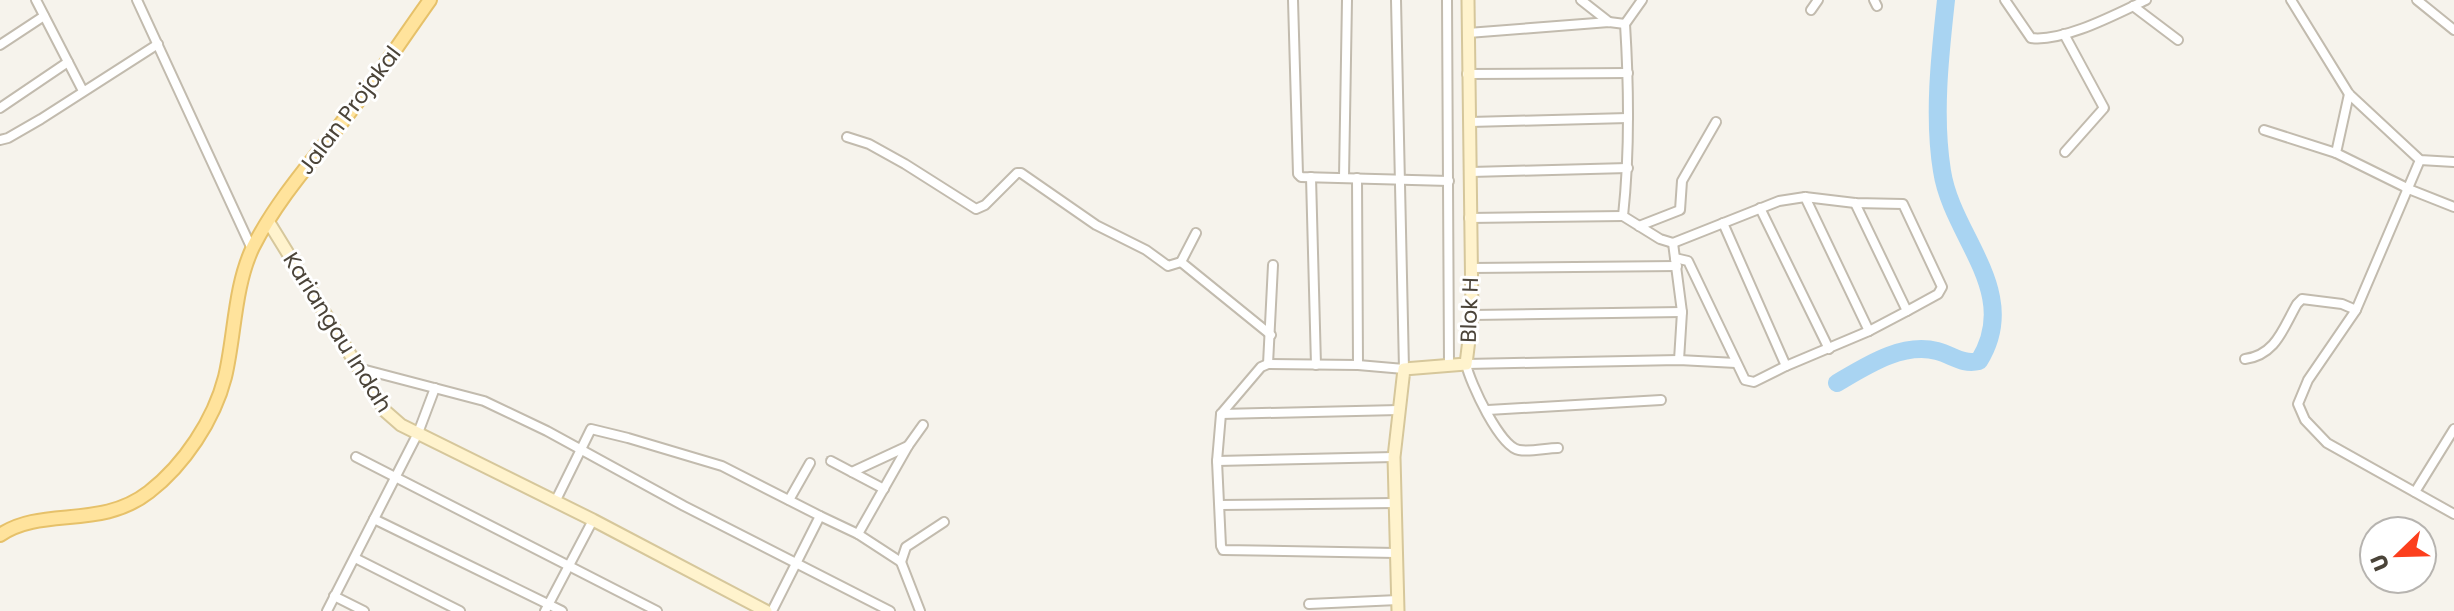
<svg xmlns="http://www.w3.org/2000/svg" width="2454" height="611" font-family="Poppins,sans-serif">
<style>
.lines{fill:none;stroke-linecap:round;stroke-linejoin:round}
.river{stroke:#a9d4f2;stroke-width:18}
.street-casing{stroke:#c2bbae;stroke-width:12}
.secondary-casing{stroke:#d6c79b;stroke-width:15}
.primary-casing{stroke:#e6c16a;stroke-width:16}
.street{stroke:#fff;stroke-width:8}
.secondary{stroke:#fff3cd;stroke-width:11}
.primary{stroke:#ffe39c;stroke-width:12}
.labels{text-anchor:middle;stroke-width:6;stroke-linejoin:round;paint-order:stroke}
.street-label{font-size:22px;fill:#4b4439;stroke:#fff}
</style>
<rect width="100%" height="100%" fill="#f6f3ec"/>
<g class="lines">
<path class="river" d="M1837 383C1866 366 1902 342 1937 351 1953 355 1962 365 1979 361 2022 292 1952 237 1942 171 1933 116 1940 55 1946 0"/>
<g class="street-casing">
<g id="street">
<path d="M36 0 83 91"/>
<path d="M137 0 252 249"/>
<path d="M1293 0 1298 174 1301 177 1449 181"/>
<path d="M1447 0 1449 365"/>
<path d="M1581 0 1609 22"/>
<path d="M1874 0 1877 6"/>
<path d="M2005 0 2031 38C2064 42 2116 14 2146 0"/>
<path d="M2291 0 2349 94 2420 160 2454 162"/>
<path d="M2417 0 2454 30"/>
<path d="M2133 6 2178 40"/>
<path d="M1811 10 1818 0"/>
<path d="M1625 24C1629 88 1630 152 1623 216L1660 239 1673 243 1779 201 1805 197 1855 203 1903 204 1942 287 1938 294 1907 311"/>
<path d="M1625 24 1642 0"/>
<path d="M1468 33 1609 22 1625 24"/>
<path d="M2064 34 2104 108 2065 152"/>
<path d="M0 45 44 16"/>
<path d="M1467 74 1628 73"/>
<path d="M2349 94 2336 153 2407 188"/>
<path d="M0 108 68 62"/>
<path d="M1470 122 1628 118"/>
<path d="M2264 130 2336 153"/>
<path d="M847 137 869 144 905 164 976 209 985 205 1017 173H1021L1096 225 1146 250 1168 266 1181 262"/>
<path d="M0 140 8 138 41 119 158 44"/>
<path d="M2420 160 2356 310 2308 380 2298 404 2305 420 2327 443 2454 514"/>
<path d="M1471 172 1628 168"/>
<path d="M1311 177 1316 365"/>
<path d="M1344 177 1347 0"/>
<path d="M1357 178 1358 365"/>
<path d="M2406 188 2454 207"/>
<path d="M1805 197 1869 331"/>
<path d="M1760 208 1829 349"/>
<path d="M1469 218 1623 216"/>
<path d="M1723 223 1786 366 1869 331 1907 311 1855 203"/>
<path d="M1639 226 1680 210 1682 181 1716 122"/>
<path d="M1196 233 1181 262 1271 335"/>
<path d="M1673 243 1682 312 1679 360"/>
<path d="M1675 258 1688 261 1745 380 1754 382 1786 366"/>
<path d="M1471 268 1677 266"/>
<path d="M1472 315 1682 312"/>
<path d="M2245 359C2276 355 2283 328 2297 304L2302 299 2342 304 2356 310"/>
<path d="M1268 364 1273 265"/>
<path d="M358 368 484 401 547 431 684 506 890 611"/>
<path d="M1488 410 1661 400"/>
<path d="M1221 414 1399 410"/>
<path d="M1558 448C1546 448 1531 452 1519 450 1500 447 1470 383 1466 364L1679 360 1736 363"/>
<path d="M356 457 657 611"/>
<path d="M831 461 884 489"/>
<path d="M1217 461 1394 457"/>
<path d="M852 472 908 446"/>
<path d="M2415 492 2454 429"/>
<path d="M789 500 810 463"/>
<path d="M555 502 591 429 628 438 722 466 820 516"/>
<path d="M1220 505 1395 503"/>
<path d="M374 519 562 611"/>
<path d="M858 534 908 446 923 425"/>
<path d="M1396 553 1223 550 1221 546 1217 461 1221 414 1261 367 1268 364 1358 365 1404 369 1396 0"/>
<path d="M355 558 460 611"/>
<path d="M901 562 906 547 944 522"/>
<path d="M334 596 364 611"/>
<path d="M1309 604 1398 600"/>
<path d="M327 611 418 433 435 388"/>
<path d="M545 611 593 520"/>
<path d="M772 611 820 516 858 534 901 562 920 611"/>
</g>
</g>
<g class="secondary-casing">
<g id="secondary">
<path d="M268 221 385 411 401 425 593 520 766 611"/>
<path d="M1398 611 1394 457 1404 369 1466 364 1472 315 1468 0"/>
</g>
</g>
<g class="primary-casing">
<path id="primary" d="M0 535C43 506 100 530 149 492 184 465 214 420 225 377 235 335 234 287 253 247 280 194 321 151 356 104 382 70 405 35 430 0"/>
</g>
<use href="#street" class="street"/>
<use href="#secondary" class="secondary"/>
<use href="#primary" class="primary"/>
</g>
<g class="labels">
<g class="street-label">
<text transform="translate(349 110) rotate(-53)" y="8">Jalan Projakal</text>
<text transform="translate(1469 310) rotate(-88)" y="8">Blok H</text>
<text transform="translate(338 332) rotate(58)" y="8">Kariangau Indah</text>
</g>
</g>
<g transform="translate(2398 555) rotate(247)"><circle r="38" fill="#ffffff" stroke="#b7b4b0" stroke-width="2"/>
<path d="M0-6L14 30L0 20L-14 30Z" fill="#fc3f1d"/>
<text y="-12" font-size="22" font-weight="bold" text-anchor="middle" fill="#4b4439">U</text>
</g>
</svg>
